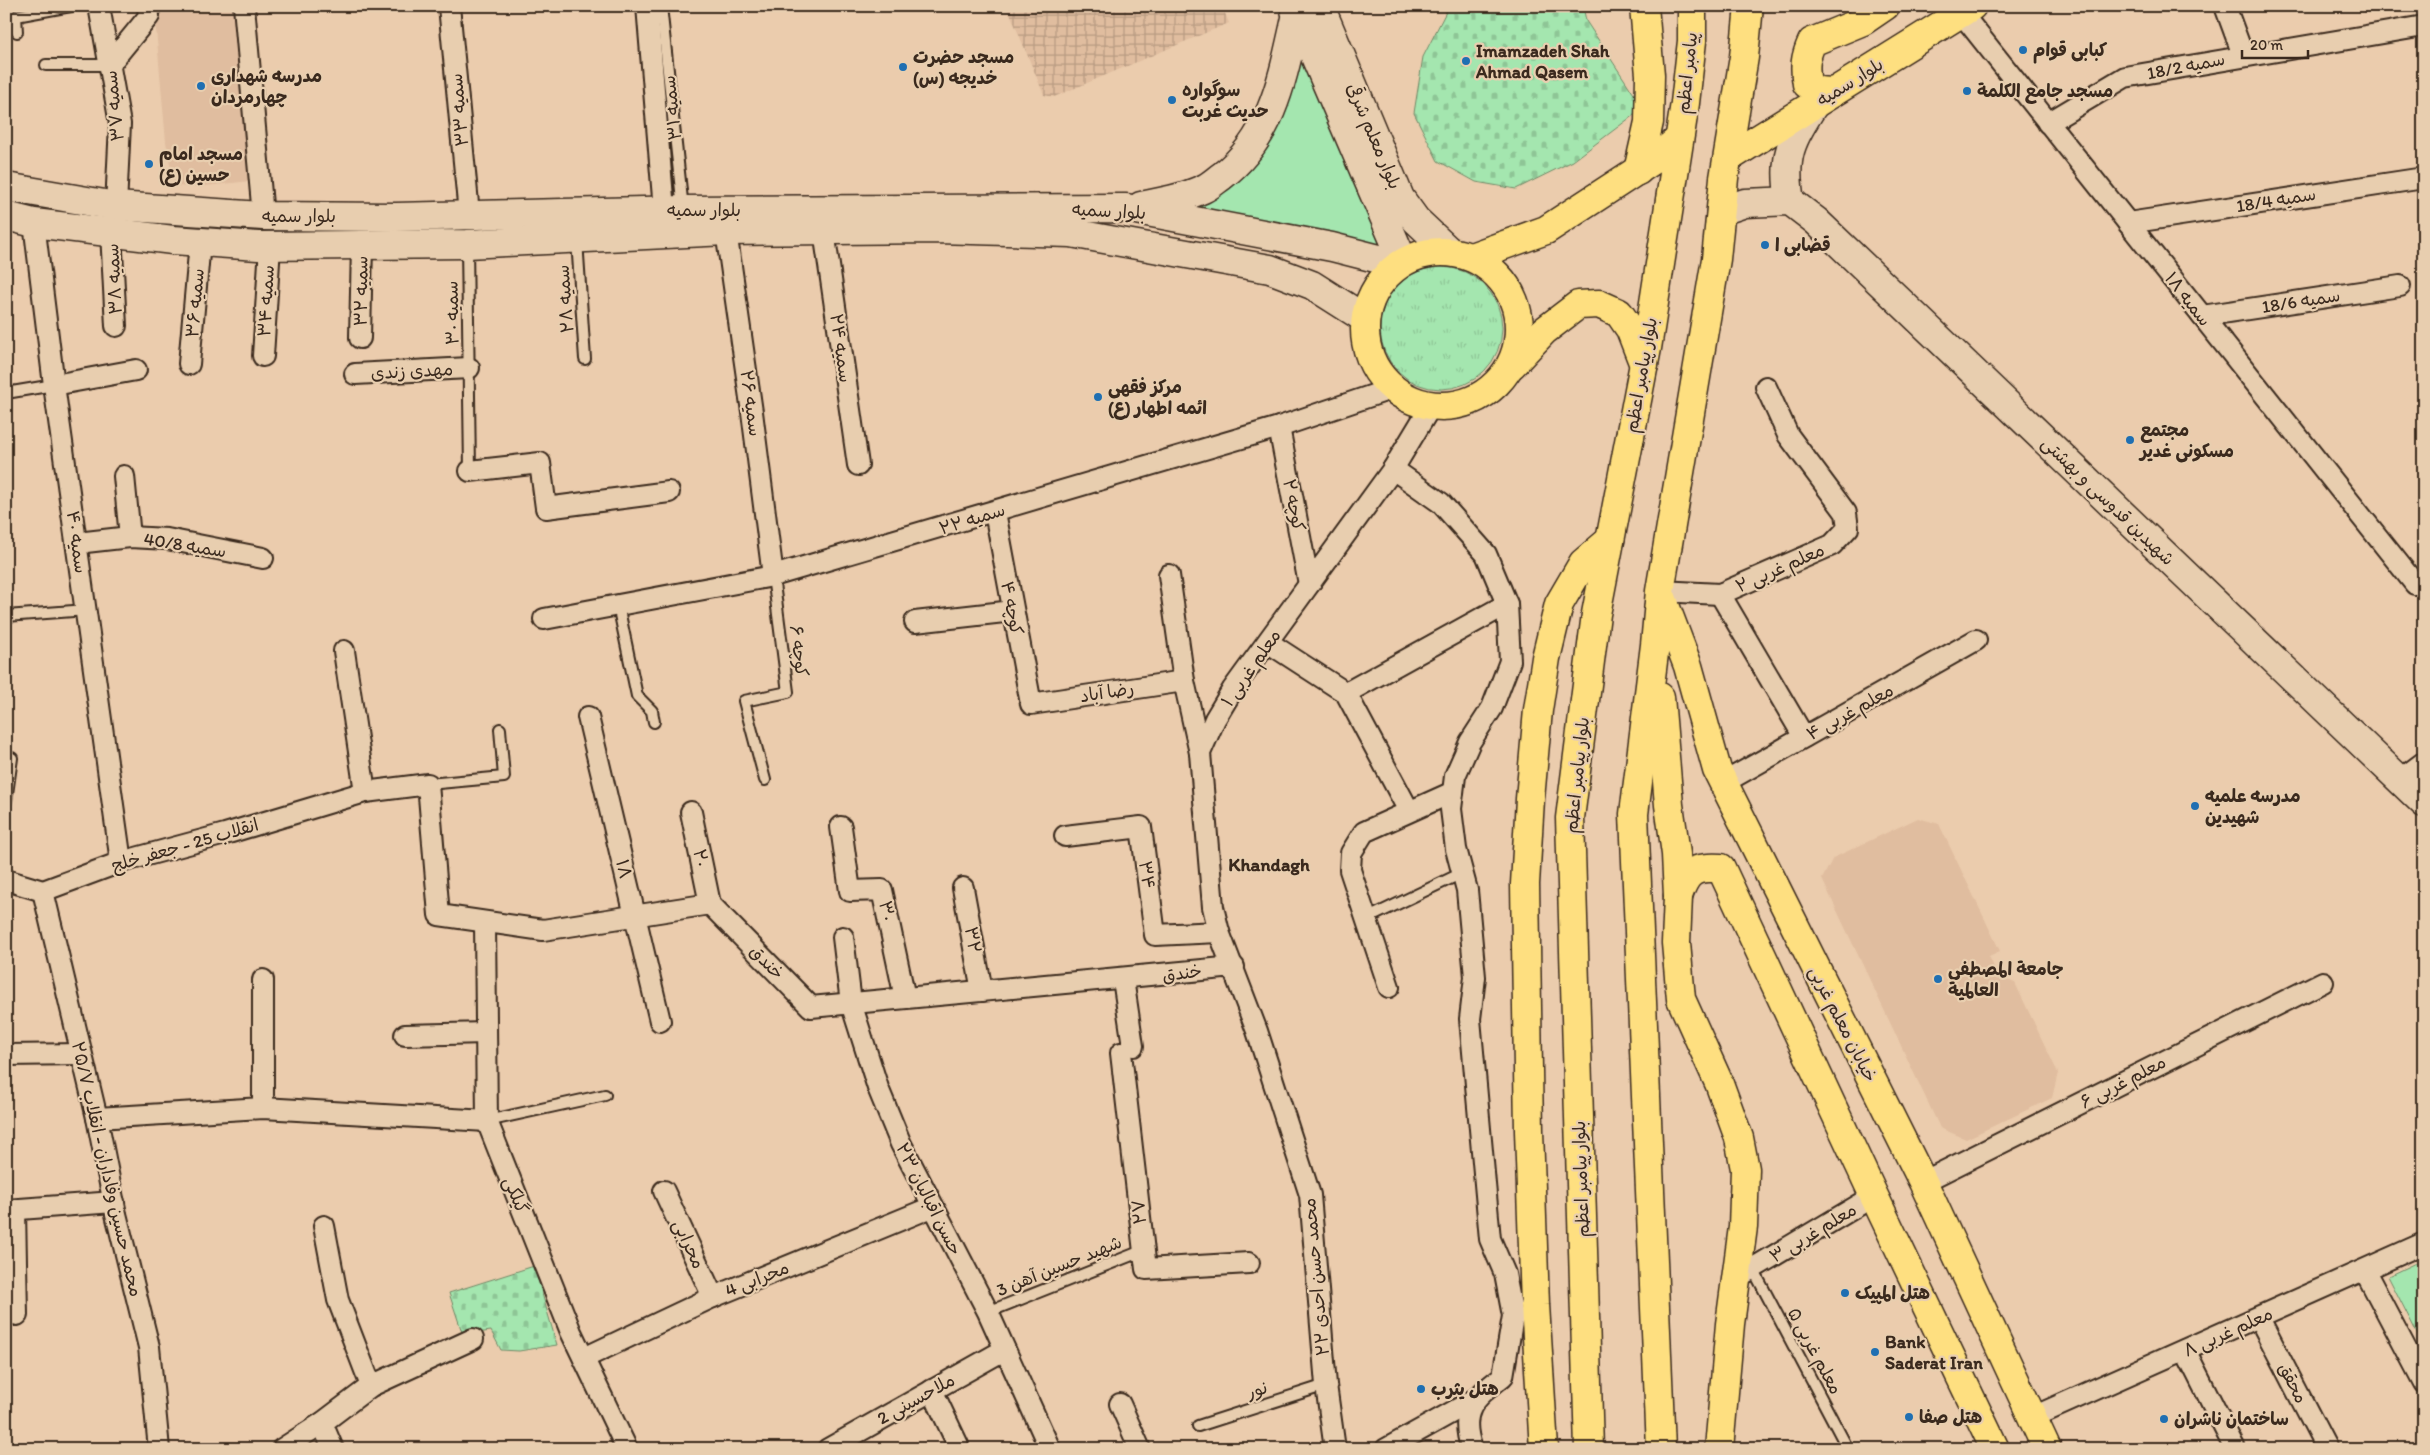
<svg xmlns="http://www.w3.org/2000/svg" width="2430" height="1455" font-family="Itim,'Playpen Sans Arabic',sans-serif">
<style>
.built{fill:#e0bd9f}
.industrial{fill:url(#industrial-grid)}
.grass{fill:url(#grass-tufts);stroke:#708866}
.cemetery{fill:url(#cemetery-stones);stroke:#708866}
.green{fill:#a4e6af;stroke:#708866}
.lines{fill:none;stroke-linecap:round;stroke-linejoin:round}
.lane-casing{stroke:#3b2a1e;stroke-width:14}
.street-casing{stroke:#3b2a1e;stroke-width:24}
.secondary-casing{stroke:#3b2a1e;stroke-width:31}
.primary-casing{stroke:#3b2a1e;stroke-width:31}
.lane{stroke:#e8ceaf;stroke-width:10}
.street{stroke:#e8ceaf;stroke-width:20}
.secondary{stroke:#e8ceaf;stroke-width:28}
.primary{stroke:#fedf80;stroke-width:28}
.poi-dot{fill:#1f6fb2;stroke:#e8ceaf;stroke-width:2}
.labels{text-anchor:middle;stroke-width:4.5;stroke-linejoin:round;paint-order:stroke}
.poi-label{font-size:18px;font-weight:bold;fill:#3b2a1e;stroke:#e8ceaf;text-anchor:start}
.street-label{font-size:18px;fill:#3b2a1e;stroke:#e8ceaf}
.neighbourhood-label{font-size:19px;font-weight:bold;fill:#3b2a1e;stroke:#e8ceaf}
</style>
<defs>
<pattern id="industrial-grid" width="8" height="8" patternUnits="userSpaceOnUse" patternTransform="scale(1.25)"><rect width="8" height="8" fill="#e0bd9f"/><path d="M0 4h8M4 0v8" fill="none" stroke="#b79a81"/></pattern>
<pattern id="grass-tufts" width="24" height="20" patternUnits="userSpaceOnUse" patternTransform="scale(1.25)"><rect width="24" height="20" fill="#a4e6af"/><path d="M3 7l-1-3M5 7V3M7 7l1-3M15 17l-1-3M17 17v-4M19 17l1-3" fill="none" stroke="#8ec596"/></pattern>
<pattern id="cemetery-stones" width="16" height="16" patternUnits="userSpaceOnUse" patternTransform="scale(1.25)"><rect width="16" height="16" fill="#a4e6af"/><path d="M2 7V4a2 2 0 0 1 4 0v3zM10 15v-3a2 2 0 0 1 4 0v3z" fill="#8ec596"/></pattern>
</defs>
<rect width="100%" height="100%" fill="#ebccad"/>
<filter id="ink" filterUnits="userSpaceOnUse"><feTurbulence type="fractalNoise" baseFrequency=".02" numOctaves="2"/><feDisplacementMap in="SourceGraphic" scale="10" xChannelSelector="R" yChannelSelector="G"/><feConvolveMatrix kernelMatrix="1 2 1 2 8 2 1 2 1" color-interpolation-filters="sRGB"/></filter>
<g filter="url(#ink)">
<g class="built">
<path d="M154 6H235L250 181 196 187 174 186 166 142Z"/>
<path d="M1918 818 1939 824 2000 951 1989 956 1998 976 2015 983 2058 1073 2052 1098 1966 1139 1940 1128 1822 879 1833 858Z"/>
</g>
<path class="industrial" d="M1007 6H1222L1229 23 1054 97 1044 95Z"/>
<circle class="grass" cx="1441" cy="328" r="61"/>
<g class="cemetery">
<path d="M1449 6H1583L1586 21 1643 108 1573 161 1516 189 1476 182 1438 161 1414 113 1423 57Z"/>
<path d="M534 1266 557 1345 519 1351 501 1350 491 1331 463 1335 449 1293Z"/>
</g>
<g class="green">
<path d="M1297 14 1400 262 1126 208 1232 168Z"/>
<path d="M2424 1259V1347L2388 1276Z"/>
</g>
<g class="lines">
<g class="lane-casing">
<g id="lane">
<path d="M661 6 683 209"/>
<path d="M17 32 16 16 71 6"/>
<path d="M46 65H109"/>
<path d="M577 240 585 359"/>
<path d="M467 245 470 471"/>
<path d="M6 393 54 385"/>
<path d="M618 605 637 696 652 711 654 722"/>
<path d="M6 616 87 610"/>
<path d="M765 780 744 701 788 692 773 576"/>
<path d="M428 784 504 777 500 729"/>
<path d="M6 801 12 758"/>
<path d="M1366 919 1462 873"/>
<path d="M487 1121 605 1095"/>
<path d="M1753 1269 1848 1449"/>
<path d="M988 1312 1142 1251"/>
<path d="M1198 1426 1326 1385"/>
</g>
</g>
<g class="street-casing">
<g id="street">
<path d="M99 6 120 124 116 206"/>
<path d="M244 6 263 216"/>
<path d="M449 6 469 214"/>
<path d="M647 6 664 210"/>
<path d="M2225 6 2243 55"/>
<path d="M1962 14 2415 584 2424 578"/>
<path d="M109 65 149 16 148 6"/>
<path d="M2048 123 2125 77 2424 26"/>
<path d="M34 223 54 385 121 862"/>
<path d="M2128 223 2424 178"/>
<path d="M726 231 752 412 773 576"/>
<path d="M824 231 858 465"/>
<path d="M111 232 116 326"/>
<path d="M2202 316 2400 286"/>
<path d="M360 338 362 245"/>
<path d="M263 356 270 246"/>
<path d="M189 364 200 242"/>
<path d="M355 374 469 368"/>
<path d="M54 385 136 370"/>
<path d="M1279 427 1309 584"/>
<path d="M1393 469 1441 503 1486 554 1507 604 1510 661 1492 708 1470 742 1455 776 1451 809 1456 849 1467 890 1475 977 1470 1019 1490 1239 1505 1274 1513 1316 1503 1376C1475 1398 1458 1410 1472 1449"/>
<path d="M470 471 540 463 546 508 669 492"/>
<path d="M124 476 130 537"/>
<path d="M995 512 1031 704 1184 681"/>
<path d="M77 543 130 537 167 539 263 558"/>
<path d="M1169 575 1184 681 1200 753"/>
<path d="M1660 591 1720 594 1832 545 1848 528 1846 513 1788 435 1766 387"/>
<path d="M1720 594 1804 737"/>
<path d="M544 619 773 576 1279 427 1391 389"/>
<path d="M915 622 1013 611"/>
<path d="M1269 643 1346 693 1409 811"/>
<path d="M344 651 365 792 428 784 439 915 543 930 710 904 811 1007 1234 967"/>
<path d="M1346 693 1507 604"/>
<path d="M588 717 660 1021"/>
<path d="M2400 780 2424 762"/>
<path d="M1723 783 1976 640"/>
<path d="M691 812 710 904"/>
<path d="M841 827 850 891 882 890 905 998"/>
<path d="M1065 836 1141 827 1155 935 1219 932"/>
<path d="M6 880 43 891 121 862 225 834 365 792"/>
<path d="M963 888 982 991"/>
<path d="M43 891 97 1118 116 1214 149 1347 159 1449"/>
<path d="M485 923 487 1121 571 1332 627 1449"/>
<path d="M843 937 851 1003 878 1088 901 1144 988 1312 1050 1449"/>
<path d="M1123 979 1133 1046"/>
<path d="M1389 987 1350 870 1351 853 1364 832 1453 792"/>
<path d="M405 1035 486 1033"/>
<path d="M1121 1053 1146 1269 1249 1263"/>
<path d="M6 1055 81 1054"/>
<path d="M263 1108V980"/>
<path d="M97 1118 263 1108 487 1121"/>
<path d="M1923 1182 2323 982"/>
<path d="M664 1191 713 1297"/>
<path d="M6 1210 114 1202"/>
<path d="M15 1210 17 1315"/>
<path d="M324 1226 338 1300 371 1386"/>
<path d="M2365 1271 2424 1383"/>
<path d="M1735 1279 1874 1196"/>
<path d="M2259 1318 2327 1449"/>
<path d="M2185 1350 2235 1449"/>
<path d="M584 1358 713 1297 932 1207"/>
<path d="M932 1390 958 1445"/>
<path d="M1120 1404 1140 1449"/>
<path d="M2031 1418 2424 1243"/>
<path d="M322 1423 333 1449"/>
<path d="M282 1449 322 1423 371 1386 473 1339"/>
<path d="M828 1449 1004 1350"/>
<path d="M1335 1449 1326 1385 1310 1195 1257 1031 1219 932 1213 907 1200 753 1215 719 1233 689 1393 469 1431 406"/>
<path d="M1386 1449 1474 1400"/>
</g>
</g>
<g class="secondary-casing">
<g id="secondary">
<path d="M1320 6 1400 198 1416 220 1450 252"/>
<path d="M1295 10 1403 261"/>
<path d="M6 187 116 206 263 216 396 217 683 210 1126 208 1332 247 1399 264"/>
<path d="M1790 201 1816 221 2424 803"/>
<path d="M1790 201C1782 155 1791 141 1815 103"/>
<path d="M1141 206C1162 202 1183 198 1203 189 1210 186 1216 180 1222 176 1274 136 1283 75 1297 14"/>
<path d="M1721 211 1745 203 1790 201"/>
<path d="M6 216 34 223 173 240 258 246 467 244 726 231 937 229 1071 233 1270 269 1312 285 1364 318"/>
</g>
</g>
<g class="primary-casing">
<g id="primary">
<path d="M1833 92 1817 91 1807 84C1804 67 1805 57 1812 42L1863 21 1885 6"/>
<path d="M1728 158 1972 6"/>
<path d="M1638 171 1649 122 1650 75 1644 6"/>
<circle cx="1442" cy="329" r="77"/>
<path d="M1471 257 1546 230 1655 159 1679 139"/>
<path d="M1512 365 1544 331 1578 305 1599 304 1619 313 1630 329 1644 365"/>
<path d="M1663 600 1688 666 1717 770 1923 1182 2047 1449"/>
<path d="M1660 697 1669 805 1676 854 1678 896 1676 943 1681 999 1719 1083 1739 1138 1745 1169 1743 1227 1730 1324 1719 1449"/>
<path d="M1678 896C1687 870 1694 867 1721 868L1874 1196 1995 1449"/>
<path d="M1544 1449 1535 1305 1529 1131 1525 884 1530 799 1538 710 1546 658 1559 604 1583 563 1610 540"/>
<path d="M1589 1449 1570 818 1596 614 1647 348 1685 103 1692 41V6"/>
<path d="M1661 1449 1634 814 1655 645 1660 591 1716 259 1724 178 1744 57 1749 6"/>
</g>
</g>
<use href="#lane" class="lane"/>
<use href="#street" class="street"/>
<use href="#secondary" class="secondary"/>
<use href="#primary" class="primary"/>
</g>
</g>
<g class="poi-dot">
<circle cx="2023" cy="50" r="5"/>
<circle cx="1466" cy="61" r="5"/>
<circle cx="903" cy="67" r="5"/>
<circle cx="201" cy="86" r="5"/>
<circle cx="1967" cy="91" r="5"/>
<circle cx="1172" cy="100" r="5"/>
<circle cx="149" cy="164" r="5"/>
<circle cx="1765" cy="245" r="5"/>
<circle cx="1098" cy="397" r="5"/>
<circle cx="2130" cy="440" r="5"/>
<circle cx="2195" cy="806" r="5"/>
<circle cx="1938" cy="979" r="5"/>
<circle cx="1845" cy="1293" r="5"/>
<circle cx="1875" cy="1352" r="5"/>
<circle cx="1421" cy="1389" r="5"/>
<circle cx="1909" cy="1417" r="5"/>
<circle cx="2164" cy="1419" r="5"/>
</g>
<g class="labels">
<g class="poi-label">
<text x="2033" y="56">کبابی قوام</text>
<text x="1476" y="57">Imamzadeh Shah<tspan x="1476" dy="21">Ahmad Qasem</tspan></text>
<text x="913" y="63">مسجد حضرت<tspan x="913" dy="21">خدیجه (س)</tspan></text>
<text x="211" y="82">مدرسه شهداری<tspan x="211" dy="21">چهارمردان</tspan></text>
<text x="1182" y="96">سوگواره<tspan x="1182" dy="21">حدیث غربت</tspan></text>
<text x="1977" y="97">مسجد جامع الکلمة</text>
<text x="159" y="160">مسجد امام<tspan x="159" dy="21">حسین (ع)</tspan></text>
<text x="1775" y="251">قضابی ا</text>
<text x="1108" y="393">مرکز فقهی<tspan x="1108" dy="21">ائمه اطهار (ع)</tspan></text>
<text x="2140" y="436">مجتمع<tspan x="2140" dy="21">مسکونی غدیر</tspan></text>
<text x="2205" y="802">مدرسه علمیه<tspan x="2205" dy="21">شهیدین</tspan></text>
<text x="1948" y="975">جامعة المصطفی<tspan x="1948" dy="21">العالمیة</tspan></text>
<text x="1855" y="1299">هتل المپیک</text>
<text x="1885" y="1348">Bank<tspan x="1885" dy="21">Saderat Iran</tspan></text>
<text x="1431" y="1395">هتل یثرب</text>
<text x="1919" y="1423">هتل صفا</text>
<text x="2174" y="1425">ساختمان ناشران</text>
</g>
<g class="street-label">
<text transform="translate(2186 66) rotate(-11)" y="6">سمیه 18/2</text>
<text transform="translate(1687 73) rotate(-84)" y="6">پیامبر اعظم</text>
<text transform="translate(1850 82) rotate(-32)" y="6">بلوار سمیه</text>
<text transform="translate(114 106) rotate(-96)" y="6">سمیه ۳۷</text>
<text transform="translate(672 108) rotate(-96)" y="6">سمیه ۳۱</text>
<text transform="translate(459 110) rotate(-95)" y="6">سمیه ۳۳</text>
<text transform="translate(1374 136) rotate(67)" y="6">بلوار معلم شرقی</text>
<text transform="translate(2276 200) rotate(-9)" y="6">سمیه 18/4</text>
<text x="704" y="216">بلوار سمیه</text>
<text transform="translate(1109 211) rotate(3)" y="6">بلوار سمیه</text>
<text x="299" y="222">بلوار سمیه</text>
<text transform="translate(114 279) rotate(-93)" y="6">سمیه ۳۸</text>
<text transform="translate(361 291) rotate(-89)" y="6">سمیه ۳۲</text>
<text transform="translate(565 299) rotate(-94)" y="6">سمیه ۲۸</text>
<text transform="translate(2188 299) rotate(52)" y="6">سمیه ۱۸</text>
<text transform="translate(266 301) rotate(-87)" y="6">سمیه ۳۴</text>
<text transform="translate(2301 301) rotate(-9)" y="6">سمیه 18/6</text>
<text transform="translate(195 303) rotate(-85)" y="6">سمیه ۳۶</text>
<text transform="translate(452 313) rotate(-91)" y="6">سمیه ۳۰</text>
<text transform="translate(841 348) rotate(82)" y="6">سمیه ۲۴</text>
<text transform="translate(412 371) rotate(-3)" y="6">مهدی زندی</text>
<text transform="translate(1641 375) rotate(-80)" y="6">بلوار پیامبر اعظم</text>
<text transform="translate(751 403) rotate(82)" y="6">سمیه ۲۶</text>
<text transform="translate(2108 501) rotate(44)" y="6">شهیدین قدوسی و بهشتی</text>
<text transform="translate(1294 505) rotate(79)" y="6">کوچه ۲</text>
<text transform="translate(972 519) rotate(-17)" y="6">سمیه ۲۲</text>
<text transform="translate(77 542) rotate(82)" y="6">سمیه ۴۰</text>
<text transform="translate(185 545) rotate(9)" y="6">سمیه 40/8</text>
<text transform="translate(1780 568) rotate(-24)" y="6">معلم غربی ۲</text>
<text transform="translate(1012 608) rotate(79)" y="6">کوچه ۴</text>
<text transform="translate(799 651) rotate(83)" y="6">کوچه ۶</text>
<text transform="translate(1251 668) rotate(-55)" y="6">معلم غربی ۱</text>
<text transform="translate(1107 692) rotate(-9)" y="6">رضا آباد</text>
<text transform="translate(1850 712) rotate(-29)" y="6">معلم غربی ۴</text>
<text transform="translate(1577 775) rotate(-84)" y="6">بلوار پیامبر اعظم</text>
<text transform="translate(185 845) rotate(-16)" y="6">انقلاب 25 - جعفر خلج</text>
<text transform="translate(701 858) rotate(78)" y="6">۲۰</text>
<text transform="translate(624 869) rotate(77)" y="6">۱۸</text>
<text transform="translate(1147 875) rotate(82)" y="6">۳۴</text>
<text transform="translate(887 911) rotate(78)" y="6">۳۰</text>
<text transform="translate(973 940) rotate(80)" y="6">۳۲</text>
<text transform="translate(767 962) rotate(46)" y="6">خندق</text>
<text transform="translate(1182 973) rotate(-7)" y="6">خندق</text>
<text transform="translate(1843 1024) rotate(63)" y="6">خیابان معلم غربی</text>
<text transform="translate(2123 1082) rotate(-27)" y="6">معلم غربی ۶</text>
<text transform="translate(107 1169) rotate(77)" y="6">محمد حسین وفاداران - انقلاب ۲۵/۷</text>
<text transform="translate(1581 1179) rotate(-92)" y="6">بلوار پیامبر اعظم</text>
<text transform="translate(516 1195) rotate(68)" y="6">گیلکی</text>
<text transform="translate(929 1199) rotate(63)" y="6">۲۳ حسن اقبالیان</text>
<text transform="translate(1139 1212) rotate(-96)" y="6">۲۷</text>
<text transform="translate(1813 1233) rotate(-31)" y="6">معلم غربی ۳</text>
<text transform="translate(689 1244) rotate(65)" y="6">محرابی</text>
<text transform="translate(1059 1266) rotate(-22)" y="6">شهید حسین آهن 3</text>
<text transform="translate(1316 1277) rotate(-95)" y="6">۲۲ محمد حسن احدی</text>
<text transform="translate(757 1279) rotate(-22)" y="6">محرابی 4</text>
<text transform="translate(2228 1332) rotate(-24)" y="6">معلم غربی ۸</text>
<text transform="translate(1815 1351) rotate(62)" y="6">معلم غربی ۵</text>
<text transform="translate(2293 1383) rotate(63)" y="6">محقق</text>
<text transform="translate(1257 1390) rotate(-18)" y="6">نور</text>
<text transform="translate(916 1399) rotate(-29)" y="6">ملاحسینی 2</text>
</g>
<g class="neighbourhood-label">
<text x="1269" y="871">Khandagh</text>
</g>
</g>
<rect width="2430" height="1455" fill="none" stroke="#e8ceaf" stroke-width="25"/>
<rect x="12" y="12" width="2405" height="1430" fill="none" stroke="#3b2a1e" stroke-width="2" filter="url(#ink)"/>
<path d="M2242 50v8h66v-8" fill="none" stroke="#3b2a1e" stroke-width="2.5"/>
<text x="2250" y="50" font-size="15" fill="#3b2a1e" stroke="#e8ceaf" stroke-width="4" paint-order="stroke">20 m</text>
</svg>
